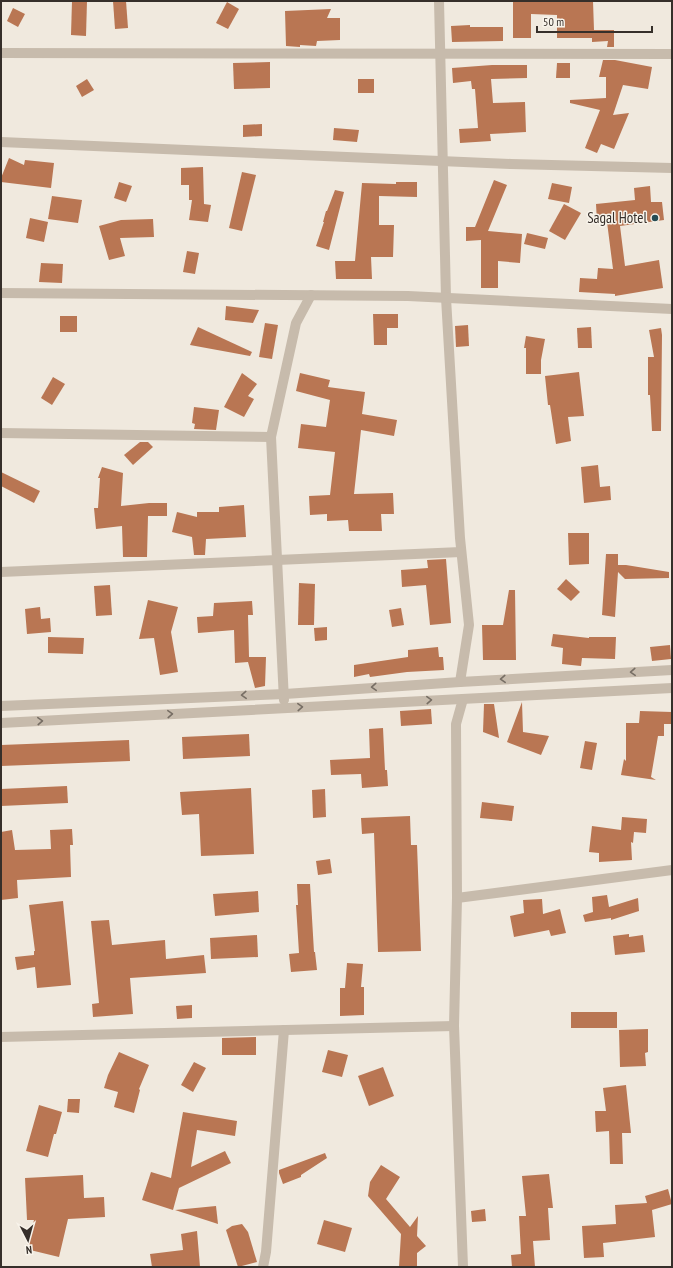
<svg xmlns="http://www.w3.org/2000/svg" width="673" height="1268" font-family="'PT Sans Narrow',sans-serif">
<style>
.building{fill:#b97653}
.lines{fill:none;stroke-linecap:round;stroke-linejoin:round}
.minor{stroke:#c7bbac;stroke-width:10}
.oneway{stroke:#776e64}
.poi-dot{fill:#244b53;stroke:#f8f3ea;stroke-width:1.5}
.labels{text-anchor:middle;stroke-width:3;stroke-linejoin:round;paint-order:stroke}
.poi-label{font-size:15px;fill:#362f2a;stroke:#f8f3ea;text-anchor:end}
</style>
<rect width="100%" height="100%" fill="#f0e9de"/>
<g class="building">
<path d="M72 1H87L86 36 71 35Z"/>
<path d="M113 1H126L128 28 115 29Z"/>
<path d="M513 1H593L594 30H614V47H607L608 41 592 42V38H557V15L531 14V38H513Z"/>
<path d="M227 2 239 9 228 29 216 23Z"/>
<path d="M13 8 25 14 18 27 7 21Z"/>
<path d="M331 9 327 18H340V40L317 41 316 46 300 45V47L286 46 285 11Z"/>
<path d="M470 25V27H503V41L452 42 451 26Z"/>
<path d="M603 60H615L652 67 648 89 623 85 613 115 629 113 614 149 601 144 597 153 585 148 600 110 570 103V100L606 98V77H599Z"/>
<path d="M270 62V88L234 89 233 63Z"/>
<path d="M557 63H570V78H556Z"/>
<path d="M492 65H527V78L491 79 493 103 525 102 526 132 490 134 491 141 460 143 459 129 478 128 475 89H472L471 81 453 83 452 68Z"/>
<path d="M87 79 94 90 82 97 76 86Z"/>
<rect x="358" y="79" width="16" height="14"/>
<path d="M262 124V136L243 137V125Z"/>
<path d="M334 128 359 130 357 142 333 140Z"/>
<path d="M9 158 24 165 25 160 54 163 51 188 1 182V178Z"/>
<path d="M203 167 204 204 211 205 208 222 189 220 192 200H189V185H181V168Z"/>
<path d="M242 172 256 175 242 231 229 228Z"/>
<path d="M494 180 507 185 488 231 522 234 520 263 498 261V288H481V240L466 241V227H475Z"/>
<path d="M119 182 132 186 126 202 114 198Z"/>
<path d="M396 182H417V197L379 196V225H394L393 257H371L372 279H336L335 261H355L362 183 396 184Z"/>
<path d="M552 183 572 187 569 203 548 199Z"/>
<path d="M650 186 651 202H662L664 220 620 226 625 266 659 260 663 288 615 296V294L579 292 580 278 597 279 598 268 613 269 607 222H597L596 204 635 200 634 188Z"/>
<path d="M335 190 344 192 329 250 316 246 324 222H323L326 211H327Z"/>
<path d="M52 196 82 200 78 223 48 219Z"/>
<path d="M564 204 581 213 565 240 549 231Z"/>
<path d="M30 218 48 222 44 242 26 238Z"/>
<path d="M153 219 154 237 120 238 125 256 109 260 99 226 121 220Z"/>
<path d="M527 233 548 238 545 249 524 244Z"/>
<path d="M187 251 199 253 195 274 183 272Z"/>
<path d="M41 263 63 264 62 283 39 282Z"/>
<path d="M226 306 259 310 253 323 225 320Z"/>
<path d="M373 314H398V328H387V345H374Z"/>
<rect x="60" y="316" width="17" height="16"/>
<path d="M265 323 278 325 272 359 259 357Z"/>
<path d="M468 325 469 346 456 347 455 326Z"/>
<path d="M198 327 252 352 250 356 190 345Z"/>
<path d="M591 327 592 348H578L577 328Z"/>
<path d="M661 328 662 335 661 431H652L650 395H648V357H654L649 330Z"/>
<path d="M526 336 545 339 541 360V374H526V348H524Z"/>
<path d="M579 372 584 416 568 417 571 441 556 444 550 405H548L545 376Z"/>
<path d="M242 373 257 384 248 396 254 399 244 417 224 407Z"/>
<path d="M300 373 330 380 328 387 365 392 362 414 397 420 394 436 361 430 354 494 393 493 394 514H381L382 531H349L348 520 327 521V514L310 515 309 496 330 495 335 452 298 448 301 424 326 427 330 400 296 391Z"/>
<path d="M53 377 65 384 52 405 41 398Z"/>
<path d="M194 407 219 410 216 430 194 429 195 424 192 423Z"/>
<path d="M140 442H148L153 447 133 465 124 455Z"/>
<path d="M598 465 600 487 610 486 611 500 584 503 581 467Z"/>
<path d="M102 467 123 473 121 506 149 503H167V516H148L147 557H123L122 526 96 529 94 508H98L100 478H98Z"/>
<path d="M1 472 40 491 34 503 1 486Z"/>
<path d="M244 505 246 537 206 539 205 555H194L192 537 172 532 177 512 197 517V512H219V507Z"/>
<path d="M568 533H589V564L569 565Z"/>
<path d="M606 554H618V565H626L669 572V578L625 579 618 572 615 617 602 615Z"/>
<path d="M446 559 451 623 430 625 426 585 402 587 401 570 428 568 427 560Z"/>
<path d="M566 579 580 592 571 601 557 589Z"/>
<path d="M299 583 315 584 314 625H298Z"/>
<path d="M110 585 112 615 96 616 94 586Z"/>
<path d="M509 590H515L516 660H483L482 625H503Z"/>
<path d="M148 600 178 607 171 632 178 672 160 675 154 638 139 639Z"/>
<path d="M252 601 253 615H248L249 657H266L265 686 255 688 248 662 235 663 234 630 198 633 197 617 213 616 214 603Z"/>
<path d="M40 607 41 619 50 618 51 632 27 634 25 609Z"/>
<path d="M401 608 404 625 392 627 389 610Z"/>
<path d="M327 627V640L315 641 314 628Z"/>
<path d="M553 634 589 638V637H616L615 659 582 658 581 666 562 664 563 648 551 646Z"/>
<path d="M48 637 84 638 83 654 48 653Z"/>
<path d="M670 645 671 659 652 661 650 647Z"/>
<path d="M438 647 439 657H443L444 670 407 672 370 677 369 674 354 677V665L408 657V650Z"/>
<path d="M522 702 523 732 549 736 541 755 507 742Z"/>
<path d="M484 704H494L499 738 483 732Z"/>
<path d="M431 709 432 724 401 726 400 711Z"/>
<path d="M640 711 672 712V724H664V736H658L651 777 656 780 621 775 624 759 626 761V723H639Z"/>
<path d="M383 728 385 770H387L388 786 362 788 361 774 331 775 330 760 370 758 369 729Z"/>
<path d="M249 734 250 756 183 759 182 737Z"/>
<path d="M129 740 130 761 1 766V745Z"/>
<path d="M585 741 597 743 592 770 580 768Z"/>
<path d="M67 786 68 803 1 806V789Z"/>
<path d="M251 788 254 854 201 856 199 814 182 815 180 792Z"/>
<path d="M325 789 326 817 313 818 312 790Z"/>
<path d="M482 802 514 806 512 821 480 818Z"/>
<path d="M410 816 411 845H417L421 951 378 952 374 833 362 834 361 818Z"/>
<path d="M622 817 647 819 646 833 634 832 633 843 631 842 632 860 599 862V853L589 852 592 826 621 830Z"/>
<path d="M72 829 73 845H70L71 877 17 880 18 898 1 900V832L12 830 15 850 51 849 50 830Z"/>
<path d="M330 859 332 873 318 875 316 861Z"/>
<path d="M297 884H310L314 952H315L317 970 291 972 289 954 299 953 296 905H298Z"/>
<path d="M258 891 259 912 215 916 213 894Z"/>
<path d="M607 895 609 907 638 898 639 911 611 920V918L585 922 583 915 593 912 592 897Z"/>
<path d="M542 899 543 914 560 909 566 933 551 936 549 930 514 937 510 916 524 913 523 900Z"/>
<path d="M63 901 71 985 37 988 35 967 17 970 15 957 34 955V951H35L29 905Z"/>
<path d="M109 920 112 945 165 940 166 959 204 955 206 973 130 978 133 1014 93 1017 92 1004 99 1003 91 921Z"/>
<path d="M629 934V937L643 935 645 952 615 955 613 936Z"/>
<path d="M257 935 258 957 211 959 210 938Z"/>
<path d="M347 963 363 964 361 987H364V1015L340 1016V988H345Z"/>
<path d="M192 1005V1018L177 1019 176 1006Z"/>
<rect x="571" y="1012" width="46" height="16"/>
<path d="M648 1029V1052L645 1053 646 1066 620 1067 619 1030Z"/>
<path d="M256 1037V1055H222V1038Z"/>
<path d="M328 1050 348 1055 342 1077 322 1072Z"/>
<path d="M119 1052 149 1065 139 1089 140 1090 134 1113 114 1107 118 1092 104 1088 108 1075Z"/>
<path d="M194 1062 206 1068 193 1092 181 1085Z"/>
<path d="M383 1067 394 1096 369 1106 358 1076Z"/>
<path d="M626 1085 631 1133H622L623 1164H610L609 1131 596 1132 595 1111H606L603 1088Z"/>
<path d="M68 1099H80L79 1113 67 1112Z"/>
<path d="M39 1105 62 1112 56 1134H54L48 1157 26 1151Z"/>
<path d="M183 1112 237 1121 235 1136 197 1130 191 1167 225 1151 231 1163 179 1188 173 1210 142 1200 151 1172 171 1178Z"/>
<path d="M325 1153 327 1158 301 1175V1177L283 1184 279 1173V1170Z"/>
<path d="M381 1165 400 1177 386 1199 410 1227 418 1216 417 1236 426 1246 417 1253V1267H399L401 1234 368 1196 370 1182Z"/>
<path d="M549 1174 553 1208H548L550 1240 533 1241 535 1267H512L511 1255 521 1254 519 1216H526L522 1176Z"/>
<path d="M83 1175 84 1198 104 1197 105 1217 68 1219 59 1257 26 1249 34 1220H27L25 1178Z"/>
<path d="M668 1189 672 1204 652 1210 655 1237 603 1243 604 1257 584 1258 582 1226 616 1224 615 1205 647 1203 645 1196Z"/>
<path d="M216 1206 218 1224 175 1210Z"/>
<path d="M485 1209 486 1221 472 1222 471 1211Z"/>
<path d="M324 1220 352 1228 345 1252 317 1244Z"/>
<path d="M242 1224 248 1232 257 1262 238 1267 226 1230 232 1226Z"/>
<path d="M197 1231 200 1267H152L150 1254 183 1250 181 1234Z"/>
</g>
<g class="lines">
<g class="minor">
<path d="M439 1 446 298 460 538 469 625 460 682"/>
<path d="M1 53 672 54"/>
<path d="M1 142 511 164 672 168"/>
<path d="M1 293 408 296 672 309"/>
<path d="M1 433 271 437"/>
<path d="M1 572 461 552"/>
<path d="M463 699 456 724 457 898 454 1026 463 1267"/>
<path d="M284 700 271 437 296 323 311 295"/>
<path d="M1 706 285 694 460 682 672 670"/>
<path d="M1 723 672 688"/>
<path d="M457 898 672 870"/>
<path d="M1 1037 454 1026"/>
<path d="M263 1267 266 1252 284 1030"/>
</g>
</g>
<defs><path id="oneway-chevron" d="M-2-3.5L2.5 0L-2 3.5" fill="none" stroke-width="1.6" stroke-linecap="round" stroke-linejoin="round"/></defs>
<g class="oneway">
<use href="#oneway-chevron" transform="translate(633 672) rotate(177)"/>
<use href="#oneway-chevron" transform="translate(503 679) rotate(177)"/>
<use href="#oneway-chevron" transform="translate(374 687) rotate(176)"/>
<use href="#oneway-chevron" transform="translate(244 695) rotate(177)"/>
<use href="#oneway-chevron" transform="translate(429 700) rotate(-3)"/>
<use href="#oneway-chevron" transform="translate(300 707) rotate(-3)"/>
<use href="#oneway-chevron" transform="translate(170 714) rotate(-3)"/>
<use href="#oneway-chevron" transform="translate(40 721) rotate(-3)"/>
</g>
<circle class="poi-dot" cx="655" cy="218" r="4"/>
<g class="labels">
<g class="poi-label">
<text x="647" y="223">Sagal Hotel</text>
</g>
</g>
<rect width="673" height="1268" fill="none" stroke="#362f2a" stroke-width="4"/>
<g transform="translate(28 1240) rotate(174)" stroke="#f8f3ea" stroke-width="3" paint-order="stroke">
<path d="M0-3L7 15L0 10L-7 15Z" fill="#362f2a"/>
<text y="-6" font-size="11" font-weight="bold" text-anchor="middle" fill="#362f2a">N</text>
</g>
<path d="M537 26v6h115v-6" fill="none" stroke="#362f2a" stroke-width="2"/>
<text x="543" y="26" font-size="12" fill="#362f2a" stroke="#f8f3ea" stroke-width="3" paint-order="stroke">50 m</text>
</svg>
